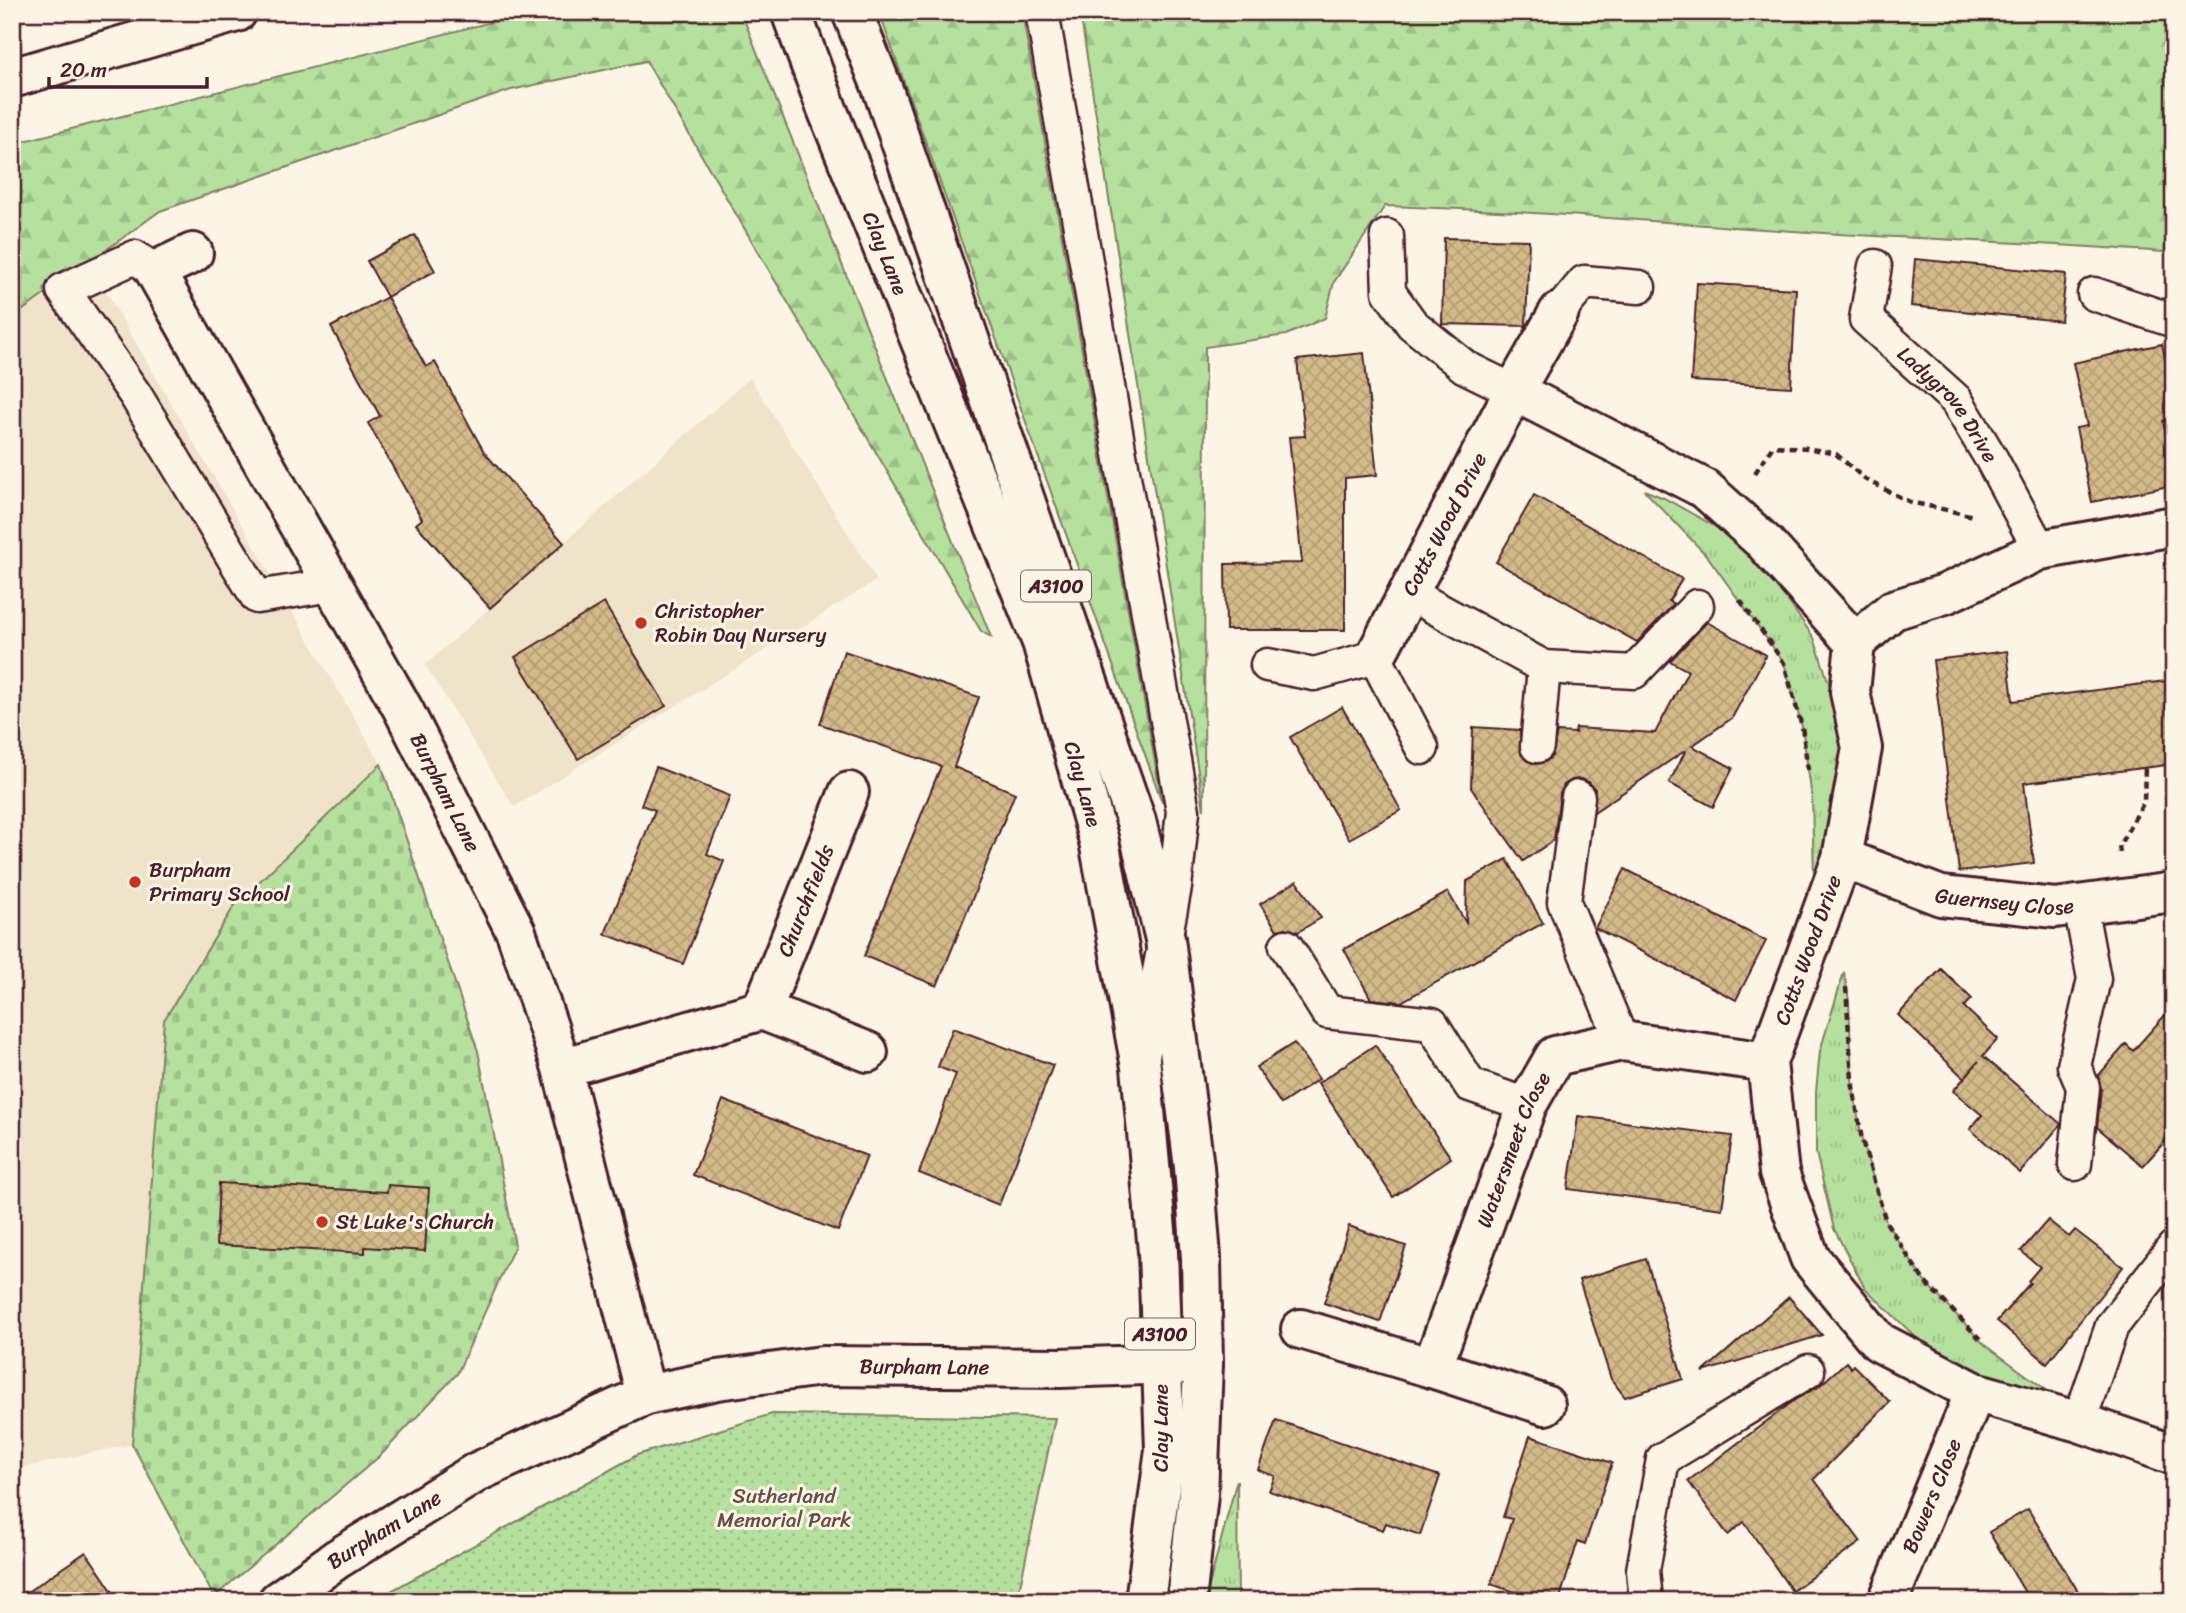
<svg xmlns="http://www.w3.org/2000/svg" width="2186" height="1613" font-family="Sriracha,sans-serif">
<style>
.built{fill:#efe3c9}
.grass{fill:url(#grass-tufts);stroke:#808064;stroke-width:2}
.forest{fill:url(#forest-firs);stroke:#808064;stroke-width:2}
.cemetery{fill:url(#cemetery-stones);stroke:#808064;stroke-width:2}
.park{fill:url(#park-dots);stroke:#808064;stroke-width:2}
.building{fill:url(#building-cross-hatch);stroke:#4a1f2b;stroke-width:2}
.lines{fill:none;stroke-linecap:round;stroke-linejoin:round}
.service-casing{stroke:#4a1f2b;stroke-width:37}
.minor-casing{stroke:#4a1f2b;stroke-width:44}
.primary-casing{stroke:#4a1f2b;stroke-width:44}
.trunk-casing{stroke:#4a1f2b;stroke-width:44}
.path{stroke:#4a1f2b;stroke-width:4.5;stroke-dasharray:7 5;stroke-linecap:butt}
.service{stroke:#fcf5e5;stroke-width:32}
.minor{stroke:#fcf5e5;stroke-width:38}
.primary{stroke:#fcf5e5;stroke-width:38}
.trunk{stroke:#fcf5e5;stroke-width:38}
.poi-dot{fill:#c8321e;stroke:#fcf5e5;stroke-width:2.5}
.labels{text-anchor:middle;stroke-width:6;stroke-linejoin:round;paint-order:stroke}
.shield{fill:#fcf5e5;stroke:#7f5f63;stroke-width:2}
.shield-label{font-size:19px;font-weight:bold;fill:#4a1f2b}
.street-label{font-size:21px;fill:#4a1f2b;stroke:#fcf5e5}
.poi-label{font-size:21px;fill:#4a1f2b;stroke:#fcf5e5;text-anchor:start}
.park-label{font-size:21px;fill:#654f48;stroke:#fcf5e5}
</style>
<defs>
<pattern id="grass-tufts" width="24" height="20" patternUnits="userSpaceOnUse" patternTransform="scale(1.75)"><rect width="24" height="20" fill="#b5e09e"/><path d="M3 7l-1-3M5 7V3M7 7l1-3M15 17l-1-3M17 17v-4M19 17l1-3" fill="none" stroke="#9dc088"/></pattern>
<pattern id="forest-firs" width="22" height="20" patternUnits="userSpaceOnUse" patternTransform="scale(1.75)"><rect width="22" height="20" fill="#b5e09e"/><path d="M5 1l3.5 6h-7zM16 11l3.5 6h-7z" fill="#9dc088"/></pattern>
<pattern id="cemetery-stones" width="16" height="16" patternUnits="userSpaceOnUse" patternTransform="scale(1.75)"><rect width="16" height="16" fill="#b5e09e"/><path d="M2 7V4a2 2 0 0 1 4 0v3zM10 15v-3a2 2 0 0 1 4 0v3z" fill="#9dc088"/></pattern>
<pattern id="park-dots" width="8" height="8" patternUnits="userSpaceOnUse" patternTransform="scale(1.75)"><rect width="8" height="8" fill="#b5e09e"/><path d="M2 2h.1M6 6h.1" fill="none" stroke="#9dc088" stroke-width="1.8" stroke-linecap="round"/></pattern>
<pattern id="building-cross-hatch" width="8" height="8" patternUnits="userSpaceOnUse" patternTransform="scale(1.75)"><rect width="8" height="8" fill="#d2ba89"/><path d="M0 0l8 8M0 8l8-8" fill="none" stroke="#b69f76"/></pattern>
</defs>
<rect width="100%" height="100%" fill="#fcf5e5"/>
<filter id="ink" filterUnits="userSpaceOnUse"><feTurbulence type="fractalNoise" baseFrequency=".0143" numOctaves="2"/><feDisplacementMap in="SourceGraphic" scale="14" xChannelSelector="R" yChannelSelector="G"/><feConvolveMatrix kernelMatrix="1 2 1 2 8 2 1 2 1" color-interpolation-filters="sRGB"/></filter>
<g filter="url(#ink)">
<g class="built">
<path d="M90 264 381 764 280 860 164 1019 132 1444 12 1470V318Z"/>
<path d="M750 378 877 580 514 807 425 665Z"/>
</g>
<g class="grass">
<path d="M1644 490 1664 498 1734 537 1781 591 1814 638 1838 711 1845 763 1809 948 1814 878 1812 798 1802 727 1784 663 1708 557Z"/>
<path d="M1844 972 1849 1001 1852 1080 1862 1140 1886 1222 1924 1281 1984 1344 2056 1397 2074 1415 1934 1355 1865 1288 1834 1229 1816 1153V1092L1820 1051Z"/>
<path d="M1237 1480 1238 1601H1205L1236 1483Z"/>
</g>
<g class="forest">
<path d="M531 12H741L991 637 981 631 646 61 511 90 160 211 12 318V144Z"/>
<path d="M879 12H1022L1162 802Z"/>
<path d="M1080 12H2174V253C2047 242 1920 240 1793 231 1657 222 1521 210 1385 206L1334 282 1325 318 1286 335 1205 347 1204 810Z"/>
</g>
<path class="cemetery" d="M381 764 478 1051 515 1245 457 1374 381 1455 214 1597 132 1444 164 1020 235 905Z"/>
<path class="park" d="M772 1414 1055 1418 1017 1601H373L637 1455Z"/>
<g class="building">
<path d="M415 235 435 271 387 297 367 261Z"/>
<path d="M1444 238 1529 240 1526 326 1442 324Z"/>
<path d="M1915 259 2066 274 2061 321 1911 306Z"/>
<path d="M1697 283 1796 289 1791 387 1691 381Z"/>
<path d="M387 297 426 367 435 362 484 452 564 543 490 608 416 524 422 519 368 423 380 416 331 327Z"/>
<path d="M2162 344 2174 399V418L2163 421 2174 469V485L2092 502 2076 428 2087 426 2073 363Z"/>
<path d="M1364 353 1377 475 1345 478V630H1226L1225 564 1302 563 1289 437 1305 436 1297 360Z"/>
<path d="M1534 495 1682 579 1669 601 1674 604 1637 642 1496 562Z"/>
<path d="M604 603 666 706 578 759 515 657Z"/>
<path d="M1707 622 1766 655 1732 718 1692 746 1733 768 1713 807 1669 783 1686 750 1594 812 1595 789 1589 782 1581 779 1572 780 1564 785 1560 794 1554 840 1523 861 1471 788 1473 727 1520 730 1521 754 1527 761 1536 764 1545 762 1552 756 1557 732 1575 733 1576 728 1655 733 1688 671 1670 661Z"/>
<path d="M844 651 979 697 954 767 1015 793 937 986 864 956 941 766 820 724Z"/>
<path d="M2007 651 2013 701 2174 680V764L2024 783 2034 863 1959 872 1933 660Z"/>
<path d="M1342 707 1401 810 1349 839 1290 737Z"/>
<path d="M656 767 730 796 707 854 724 861 683 964 605 934 655 810 641 805Z"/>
<path d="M1507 859 1543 923 1401 1002 1371 999 1344 949 1448 892 1466 923 1467 881Z"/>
<path d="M1625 869 1766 941 1736 1000 1595 928Z"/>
<path d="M1297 881 1321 918 1298 932 1286 928 1277 930 1260 904Z"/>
<path d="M1941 969 1972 999 1964 1007 1998 1039 1983 1056 2061 1124 2020 1173 1970 1129 1982 1115 1953 1091 1979 1061 1964 1078 1898 1015Z"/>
<path d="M2174 1005V1131L2143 1166 2097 1127 2101 1089 2098 1076 2126 1044 2133 1051Z"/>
<path d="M953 1028 1053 1065 999 1205 919 1173 956 1074 938 1067Z"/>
<path d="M1294 1043 1319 1079 1281 1104 1256 1067Z"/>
<path d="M1375 1045 1451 1158 1393 1197 1318 1083Z"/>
<path d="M723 1100 867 1156 838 1231 693 1175Z"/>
<path d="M1578 1116 1732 1136 1722 1209 1568 1189Z"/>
<path d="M219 1183 387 1192 388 1185 429 1188 425 1251 365 1247V1253L216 1245Z"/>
<path d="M2048 1220 2069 1237 2075 1230 2123 1267 2047 1363 1997 1321 2030 1283 2028 1281 2040 1267 2021 1251Z"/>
<path d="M1349 1226 1406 1246 1380 1322 1324 1303Z"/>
<path d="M1646 1259 1683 1379 1625 1397 1611 1379 1579 1280Z"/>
<path d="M1789 1297 1822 1335 1703 1372Z"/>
<path d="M1846 1362 1851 1368 1853 1365 1890 1402 1814 1479 1861 1542 1792 1591 1744 1522 1728 1535 1688 1481 1796 1399 1818 1387Z"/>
<path d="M1276 1420 1440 1476 1420 1535 1386 1523 1383 1530 1269 1491 1275 1476 1258 1470Z"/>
<path d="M1530 1436 1612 1463 1585 1544 1578 1541 1559 1601H1542L1491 1584 1512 1519 1503 1517Z"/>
<path d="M2028 1509 2084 1601H2030L1989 1532Z"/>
<path d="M86 1552 119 1601H14Z"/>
</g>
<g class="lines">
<g class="service-casing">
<g id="service">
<path d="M1042 12 1183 811 1175 887 1143 1056"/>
<path d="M1387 236 1389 292 1412 324 1465 367 1514 391"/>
<path id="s1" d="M1875 266 1866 319 1956 400 1992 460 2040 550"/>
<path d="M155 271 135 257 63 290 136 396 257 597 332 585"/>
<path d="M2094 294 2174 321"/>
<path d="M1559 312 1584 282 1639 287"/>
<path d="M1408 593 1544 667 1634 672 1697 606"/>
<path d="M1267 665 1314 674 1375 657 1422 748"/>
<path d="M1537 746 1544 667"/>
<path d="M1578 797 1564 902 1622 1041"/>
<path d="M1286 946 1327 1012 1432 1024 1470 1085 1527 1105"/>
<path d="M2075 1164 2083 1087 2074 1066 2094 979 2080 905"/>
<path d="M2079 1422 2112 1326 2174 1247"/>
<path d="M1646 1601 1643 1570 1663 1459 1808 1371"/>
</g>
</g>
<g class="minor-casing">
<g id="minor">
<path id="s2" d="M193 253 155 271 404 711 516 932 562 1068 646 1395"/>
<path d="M1559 312 1514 391 1705 489 1765 543 1855 643 1850 692 1862 748 1842 858 1767 1062 1779 1173 1810 1258 1879 1342 1975 1392 2079 1422 2174 1455"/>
<path d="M1855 643 1893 610 1945 594 2040 550 2174 526"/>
<path id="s3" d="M1375 657 1514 391"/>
<path id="s4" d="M1842 858 1941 896 2055 908 2174 892"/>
<path d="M762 1010 868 1052"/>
<path id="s5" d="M562 1068 762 1010 849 792"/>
<path d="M1301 1329 1432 1368 1545 1405"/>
<path id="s6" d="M1432 1368 1527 1105 1555 1056 1622 1041 1767 1062"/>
<path id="s7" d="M278 1601 337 1559 477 1472 646 1395 717 1380 822 1366 1060 1368 1203 1363"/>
<path id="s8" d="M1888 1601 1975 1392"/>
</g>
</g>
<g class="primary-casing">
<g id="primary">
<path id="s9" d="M791 12 827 109 1042 642 1099 841 1141 1067 1158 1252 1165 1450 1145 1601"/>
<path d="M852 12 883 90 1136 821 1165 939 1194 1167 1201 1258 1203 1363 1198 1495 1186 1601"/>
</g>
</g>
<g class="trunk-casing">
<path id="trunk" d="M12 78 237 12"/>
</g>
<g class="path">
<path d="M1755 473 1773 446 1807 448 1836 454 1866 480 1910 502 1974 516"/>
<path d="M1740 600 1784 663 1802 727 1808 770"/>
<path d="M2120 853 2119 846 2144 802 2145 766"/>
<path d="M1846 987 1852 1080 1862 1140 1886 1222 1924 1281 1980 1339"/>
</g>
<use href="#service" class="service"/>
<use href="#minor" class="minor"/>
<use href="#primary" class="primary"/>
<use href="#trunk" class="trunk"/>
</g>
</g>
<g class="poi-dot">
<circle cx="641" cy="623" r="7"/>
<circle cx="135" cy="882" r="7"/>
<circle cx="322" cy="1222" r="7"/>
</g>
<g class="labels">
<g class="shield">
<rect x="1021" y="570.5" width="70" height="31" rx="5"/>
<rect x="1125" y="1318.5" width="70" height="31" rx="5"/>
</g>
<g class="shield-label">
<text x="1056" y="593">A3100</text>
<text x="1160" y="1341">A3100</text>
</g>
<g class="street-label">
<text dy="7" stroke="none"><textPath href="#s9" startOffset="259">Clay Lane</textPath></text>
<text dy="7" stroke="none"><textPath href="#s1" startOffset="173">Ladygrove Drive</textPath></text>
<text dy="7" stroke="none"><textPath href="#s3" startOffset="150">Cotts Wood Drive</textPath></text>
<text dy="7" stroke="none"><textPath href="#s9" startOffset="826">Clay Lane</textPath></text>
<text dy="7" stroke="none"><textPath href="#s2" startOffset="639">Burpham Lane</textPath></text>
<text dy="7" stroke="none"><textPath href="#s4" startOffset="170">Guernsey Close</textPath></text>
<text dy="7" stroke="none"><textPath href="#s5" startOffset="326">Churchfields</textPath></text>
<text transform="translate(1808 950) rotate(-70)" y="7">Cotts Wood Drive</text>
<text dy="7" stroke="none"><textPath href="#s6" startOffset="233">Watersmeet Close</textPath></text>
<text dy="7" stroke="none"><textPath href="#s7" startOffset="704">Burpham Lane</textPath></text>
<text transform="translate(1161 1428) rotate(-90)" y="7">Clay Lane</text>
<text dy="7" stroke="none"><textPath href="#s8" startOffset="114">Bowers Close</textPath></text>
<text dy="7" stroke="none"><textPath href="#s7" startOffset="128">Burpham Lane</textPath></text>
</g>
<g class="poi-label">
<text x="655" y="618">Christopher<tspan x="655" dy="24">Robin Day Nursery</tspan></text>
<text x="149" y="877">Burpham<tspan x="149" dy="24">Primary School</tspan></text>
<text x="336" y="1229">St Luke's Church</text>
</g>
<g class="park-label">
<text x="784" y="1503">Sutherland<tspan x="784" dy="24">Memorial Park</tspan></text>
</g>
</g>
<rect width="2186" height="1613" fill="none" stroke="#fcf5e5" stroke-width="42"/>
<rect x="21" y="21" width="2144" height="1571" fill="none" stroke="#4a1f2b" stroke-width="2.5" filter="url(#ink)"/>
<path d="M49 77v10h158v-10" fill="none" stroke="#4a1f2b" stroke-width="3.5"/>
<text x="60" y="77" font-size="21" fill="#4a1f2b" stroke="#fcf5e5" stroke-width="5" paint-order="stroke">20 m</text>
</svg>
